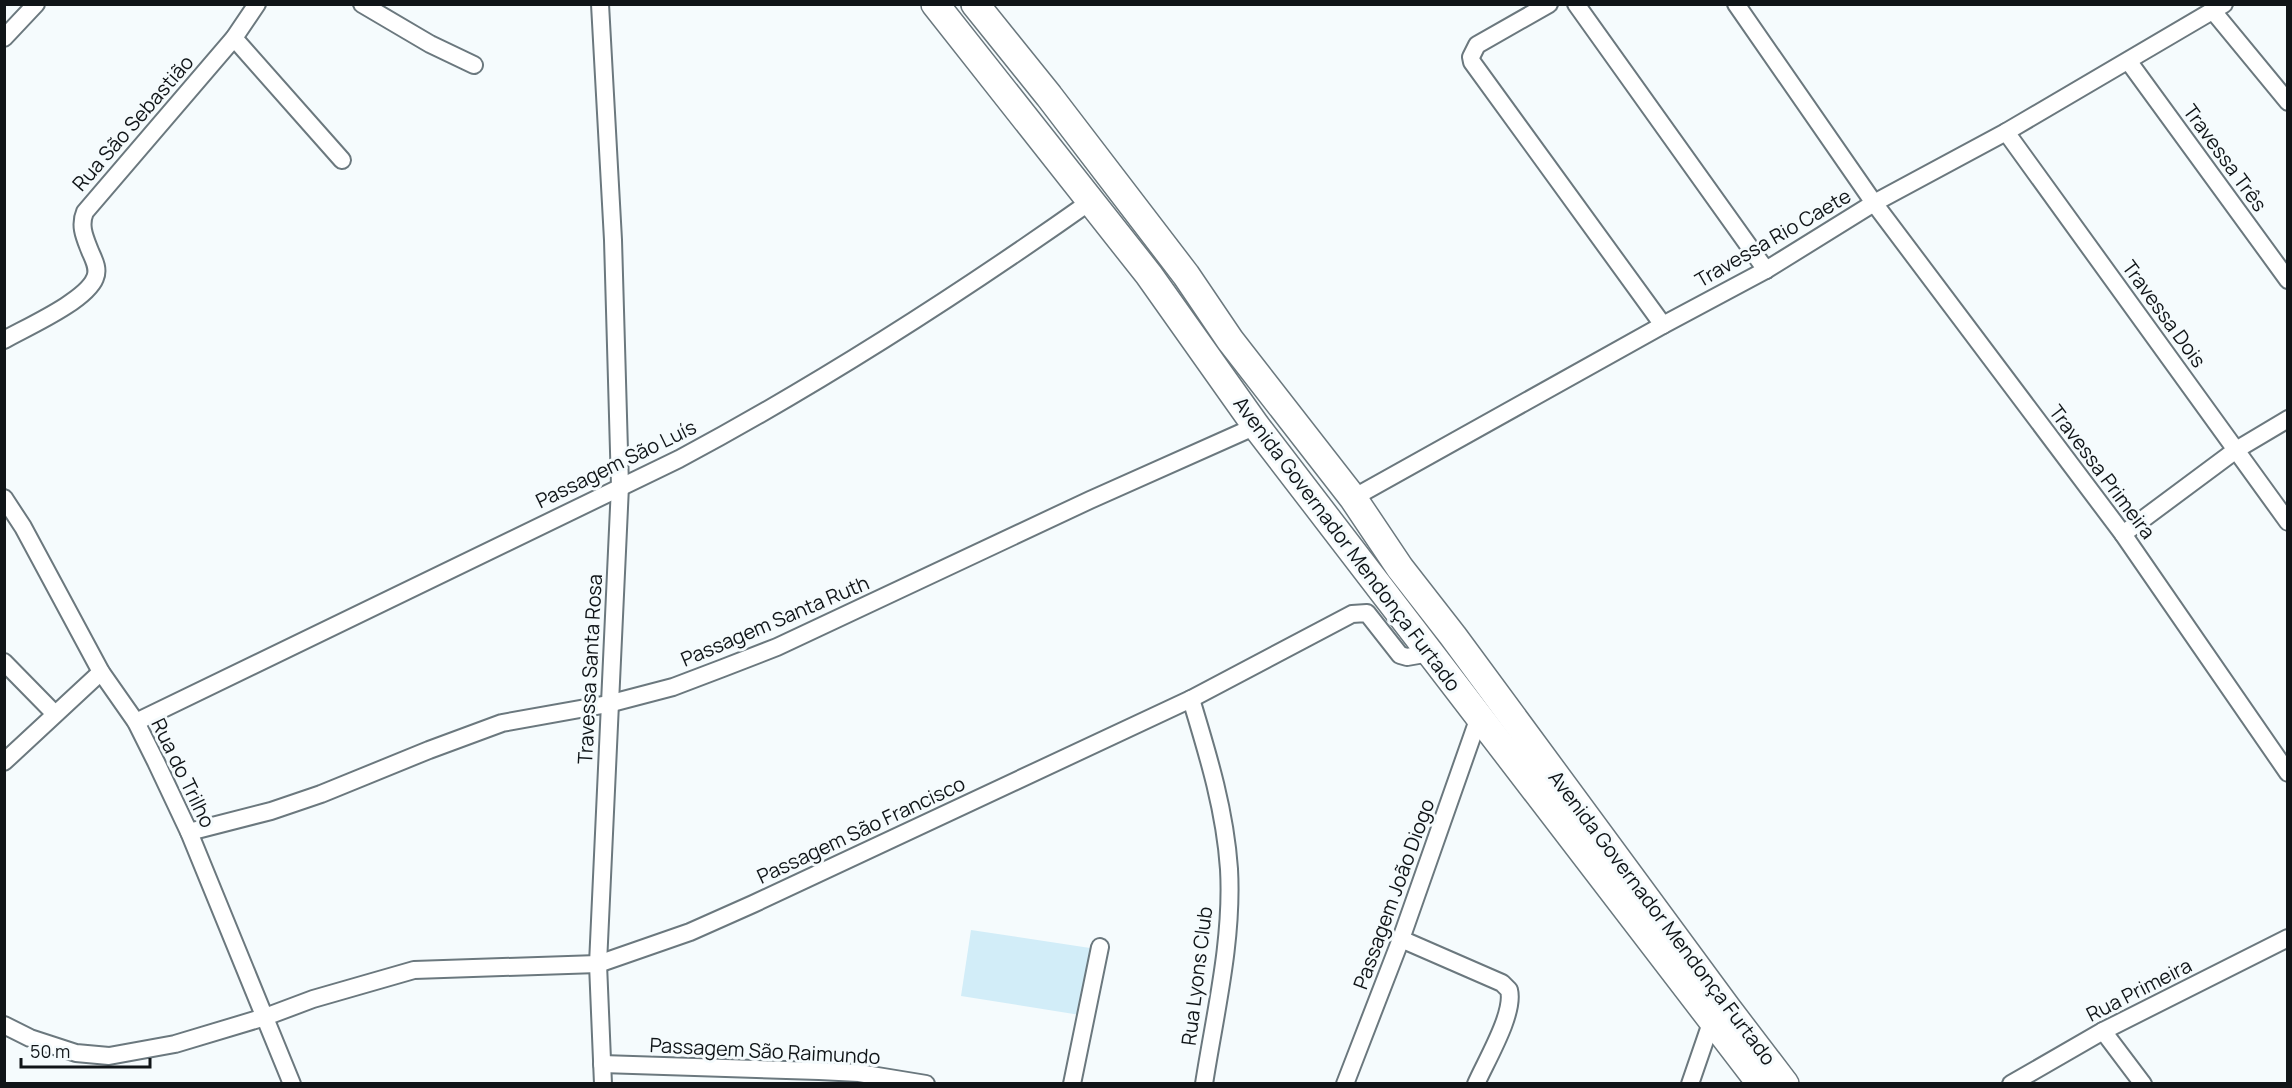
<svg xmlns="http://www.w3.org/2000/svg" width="2292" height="1088" font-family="Manrope,sans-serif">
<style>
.pitch{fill:#d2edf8}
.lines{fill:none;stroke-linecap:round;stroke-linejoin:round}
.minor-casing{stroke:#6b787e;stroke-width:20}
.primary-casing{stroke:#6b787e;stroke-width:30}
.minor{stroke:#fff;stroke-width:16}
.primary{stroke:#fff;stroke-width:27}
.labels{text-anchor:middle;stroke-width:6;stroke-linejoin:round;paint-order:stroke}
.street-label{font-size:20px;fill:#101518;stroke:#f5fbfd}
</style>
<rect width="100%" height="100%" fill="#f5fbfd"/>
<path class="pitch" d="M971 930 1090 948 1080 1015 961 996Z"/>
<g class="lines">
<g class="minor-casing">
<g id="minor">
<path d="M362 4 430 44 474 65"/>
<path d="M600 4 613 240 620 486 598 964 603 1084"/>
<path d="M1549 4 1477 45 1471 57 1472 62 1663 325"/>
<path d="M1576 4 1766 270"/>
<path d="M1736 4 1874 203 2123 534 2288 773"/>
<path d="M2213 11 2288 102"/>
<path d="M4 38 36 4"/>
<path d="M234 38 342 160"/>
<path d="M2129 62 2288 280"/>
<path d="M2006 132 2288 522"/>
<path d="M4 340C27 327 86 301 95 278 99 269 94 260 90 251 85 238 79 226 85 212L234 38 257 4"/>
<path d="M4 498 23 527 101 672 136 722 156 762 189 832 292 1084"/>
<path d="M1353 498 1663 325 1766 270 1874 203 2006 132 2224 4"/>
<path d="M2123 534 2236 450 2288 419"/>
<path d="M4 662 55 714"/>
<path d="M1191 699C1208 755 1225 810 1229 869 1233 941 1215 1013 1204 1084"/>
<path d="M136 722 679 459C823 382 958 295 1091 201"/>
<path d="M4 762 101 672"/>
<path d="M189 832 271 811 321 794 429 750 502 723 608 704 673 687 723 668 777 647 1090 500 1256 426"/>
<path d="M1401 939 1502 983 1509 990C1515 1013 1486 1061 1476 1084"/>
<path d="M4 1025 30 1038 76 1053 109 1056 175 1044 265 1017 313 999 414 970 598 964 690 932 753 904 1191 699 1352 614 1367 613 1400 655 1407 657 1430 653"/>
<path d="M2103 1031 2143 1084"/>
<path d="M602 1064 819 1071 859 1073 926 1084"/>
<path d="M1072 1084 1100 947"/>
<path d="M1345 1084 1401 939 1479 717"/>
<path d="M1690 1084 1712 1020"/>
<path d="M2011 1084 2103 1031 2288 938"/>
</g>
</g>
<g class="primary-casing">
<g id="primary">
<path d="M935 4 1149 275 1256 426 1761 1084"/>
<path d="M975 4 1049 96 1186 275 1230 340 1353 498 1400 568 1453 636 1727 1008 1785 1084"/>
</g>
</g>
<use href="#minor" class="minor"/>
<use href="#primary" class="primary"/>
</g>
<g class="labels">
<g class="street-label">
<text transform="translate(133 123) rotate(-49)" y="7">Rua São Sebastião</text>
<text transform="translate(2225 158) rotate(54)" y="7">Travessa Três</text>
<text transform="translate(1773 238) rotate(-30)" y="7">Travessa Rio Caete</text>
<text transform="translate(2164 314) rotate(54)" y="7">Travessa Dois</text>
<text transform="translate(616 464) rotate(-26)" y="7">Passagem São Luís</text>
<text transform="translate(2102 472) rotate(53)" y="7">Travessa Primeira</text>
<text transform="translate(1347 544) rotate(53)" y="7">Avenida Governador Mendonça Furtado</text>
<text transform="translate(775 621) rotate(-23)" y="7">Passagem Santa Ruth</text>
<text transform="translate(590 669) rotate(-87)" y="7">Travessa Santa Rosa</text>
<text transform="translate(183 773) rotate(64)" y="7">Rua do Trilho</text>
<text transform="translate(861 830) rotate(-25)" y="7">Passagem São Francisco</text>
<text transform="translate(1394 894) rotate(-70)" y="7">Passagem João Diogo</text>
<text transform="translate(1662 918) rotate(53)" y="7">Avenida Governador Mendonça Furtado</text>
<text transform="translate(1197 976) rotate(-83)" y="7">Rua Lyons Club</text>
<text transform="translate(2139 990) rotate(-27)" y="7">Rua Primeira</text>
<text transform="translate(765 1051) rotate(3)" y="7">Passagem São Raimundo</text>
</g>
</g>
<rect width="2292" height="1088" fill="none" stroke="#101518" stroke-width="12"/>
<path d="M21 1058v9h129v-9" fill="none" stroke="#101518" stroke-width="3"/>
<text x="30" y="1058" font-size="18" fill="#101518" stroke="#f5fbfd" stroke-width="4.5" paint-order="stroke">50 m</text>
</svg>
